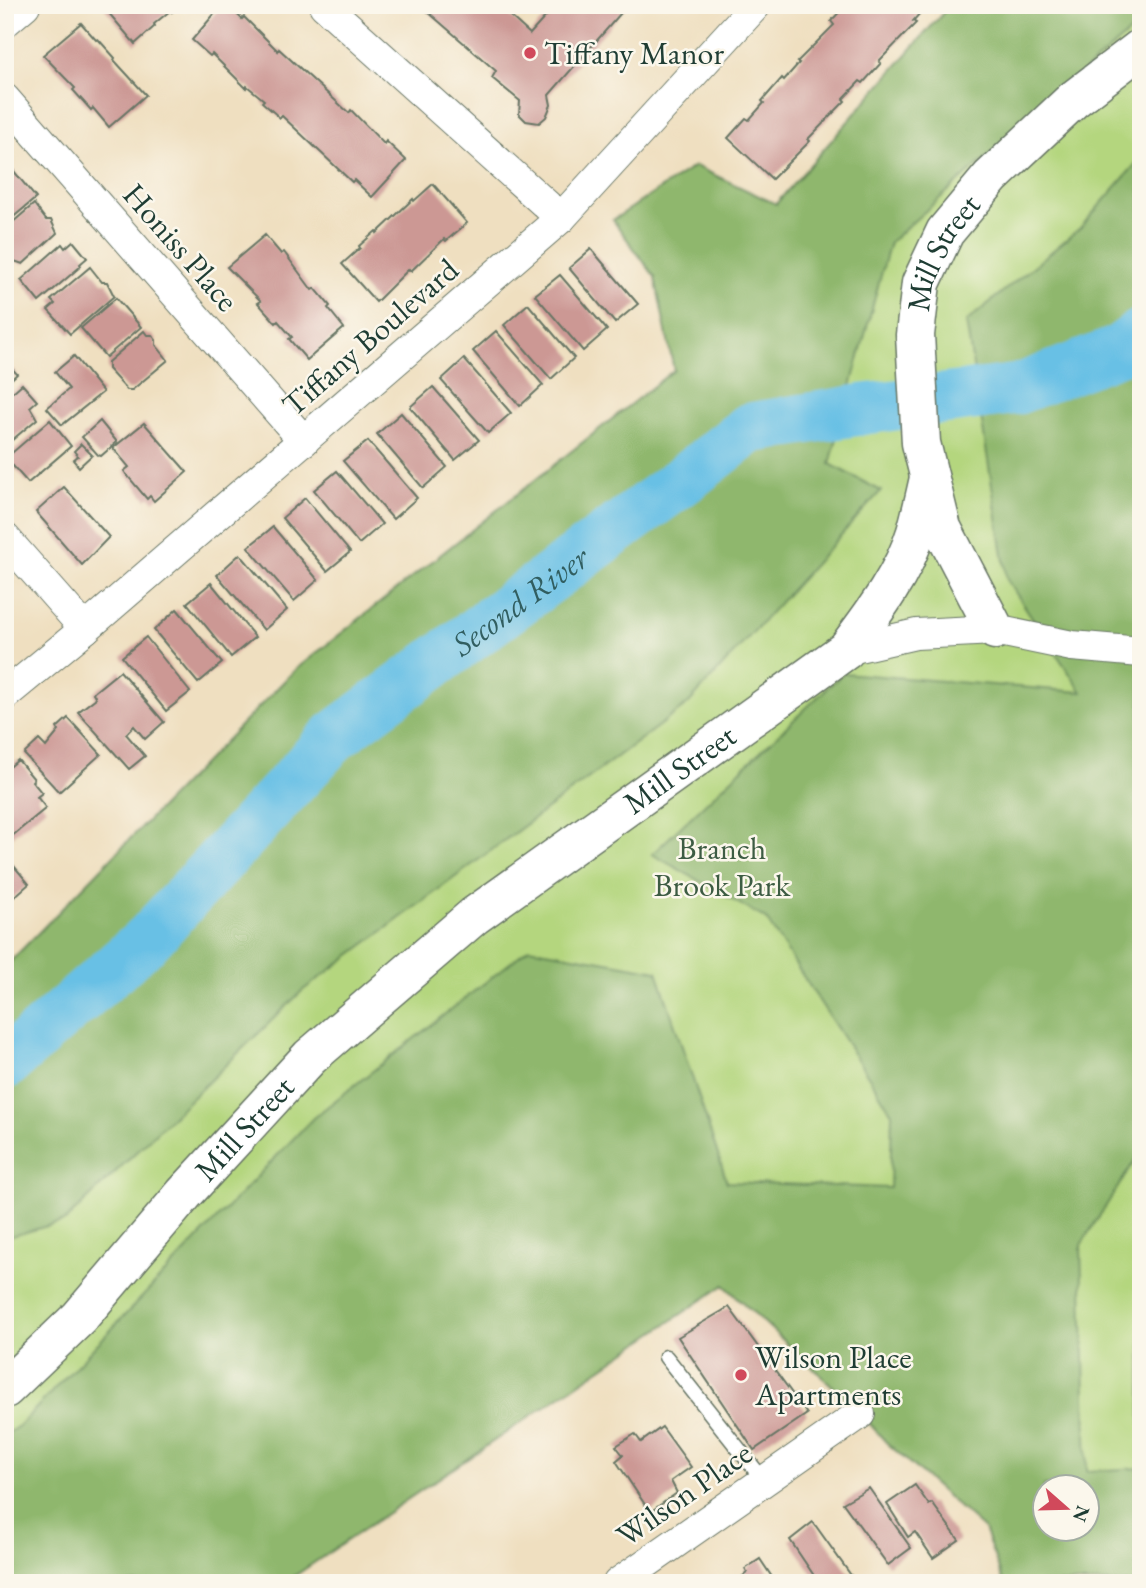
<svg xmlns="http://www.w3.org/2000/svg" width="1146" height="1588" font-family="'EB Garamond',serif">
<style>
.green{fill:#b4d67e;stroke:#6a8a59;stroke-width:2;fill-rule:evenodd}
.forest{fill:#8fb76d;stroke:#577a50;stroke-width:2;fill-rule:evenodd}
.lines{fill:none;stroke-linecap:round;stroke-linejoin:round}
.river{stroke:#68c0e5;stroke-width:51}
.building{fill:#cc9894}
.lane-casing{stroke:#687665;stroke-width:17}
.street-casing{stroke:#687665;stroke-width:32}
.secondary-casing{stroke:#687665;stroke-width:41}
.lane{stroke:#fff;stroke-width:14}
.street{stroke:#fff;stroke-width:30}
.secondary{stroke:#fff;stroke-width:38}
.poi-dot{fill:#d1495b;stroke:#fbf7ec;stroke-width:2.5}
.labels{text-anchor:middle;stroke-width:5;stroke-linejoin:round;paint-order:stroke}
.poi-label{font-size:32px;fill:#1f3d34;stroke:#fbf7ec;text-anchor:start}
.street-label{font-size:32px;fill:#1f3d34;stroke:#fbf7ec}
.park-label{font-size:32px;fill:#3d5c43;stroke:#fbf7ec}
.water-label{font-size:33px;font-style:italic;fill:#315e60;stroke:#fbf7ec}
</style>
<rect width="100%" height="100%" fill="#fbf7ec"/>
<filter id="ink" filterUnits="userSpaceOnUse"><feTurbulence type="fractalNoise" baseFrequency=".0143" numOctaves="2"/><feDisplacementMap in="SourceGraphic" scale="14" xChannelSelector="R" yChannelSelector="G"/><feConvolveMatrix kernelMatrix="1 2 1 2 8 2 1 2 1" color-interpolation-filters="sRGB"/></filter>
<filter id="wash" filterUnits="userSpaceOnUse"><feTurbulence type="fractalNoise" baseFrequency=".00686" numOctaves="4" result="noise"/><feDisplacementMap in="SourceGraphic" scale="28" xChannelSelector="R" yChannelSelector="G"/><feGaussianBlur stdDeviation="1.57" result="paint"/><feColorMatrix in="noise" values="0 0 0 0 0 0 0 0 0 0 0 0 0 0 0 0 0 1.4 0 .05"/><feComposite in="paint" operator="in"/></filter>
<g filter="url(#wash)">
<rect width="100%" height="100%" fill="#efdfc0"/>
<path class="green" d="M950 5H1141V1583H1004L984 1529 886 1442 855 1407 724 1285 284 1583H5V967L295 670 674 370 655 277 613 220 695 166 776 204ZM1044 1486H1086V1528H1044Z"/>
<g class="forest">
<path d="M950 5H1141V22L890 242 830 464 881 491 688 704 302 991 65 1221 5 1238V967L295 670 674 370 655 277 613 220 695 166 776 204Z"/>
<path d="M1141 158V1151L1081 1245 1087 1471 1141 1468V1583H1004L984 1529 886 1442 855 1407 724 1285 284 1583H5V1435L20 1425 313 1118 529 948 657 971 727 1182 890 1188 892 1113 766 919 652 854 843 673 1082 692 1007 580 966 322 1080 228ZM1044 1486H1086V1528H1044Z"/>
</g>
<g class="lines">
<path class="river" id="s1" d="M5 1064 147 940 335 736 686 478 750 428 865 409 1018 389 1118 351 1141 334"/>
</g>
<g id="blocks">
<g class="building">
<path d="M102 5H180L172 12 171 10 154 24 155 26 135 44Z"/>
<path d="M222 5H227L242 19 244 17 278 51 279 49 349 113 351 110 384 144 386 141 406 160 372 197 354 180 352 182 282 116 280 118 262 102 264 100 247 86 246 88 212 54 210 56 192 40Z"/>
<path d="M420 5H498L530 34 556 5H628L549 95 551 105 546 117 539 123 526 121 519 114 520 101 492 78 496 71Z"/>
<path d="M846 5H927L913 21 916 23 879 61 881 63 863 83 860 81 843 99 845 101 808 139 810 141 772 179 728 138 746 118 749 120 764 103 762 101 782 78 784 80 799 63 797 62 834 25 831 21Z"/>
<path d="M81 23 96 40 98 39 115 58 114 60 146 95 109 127 93 108 91 110 73 90 75 88 43 55Z"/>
<path d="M13 170 36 198 5 224V176Z"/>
<path d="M433 184 467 223 446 241 444 239 411 271 409 269 376 302 342 264 360 248 359 246 376 231 377 233 413 199 414 201Z"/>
<path d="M34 204 46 220H51L57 233 23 264 14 261 5 251V229Z"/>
<path d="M265 235 281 254 284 252 312 290 315 288 330 306 328 308 344 328 307 360 289 339 292 337 278 321 276 323 258 303 261 301 227 267Z"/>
<path d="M73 241 87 258 80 264 81 266 39 302 21 280 62 244 65 248Z"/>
<path d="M591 249 638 304 615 323 569 268Z"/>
<path d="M90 267 102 282H107L114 296 70 334 48 310 55 304 51 300Z"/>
<path d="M560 275 607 330 583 351 535 295Z"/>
<path d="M116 298 141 327 106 357 81 328Z"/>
<path d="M528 304 574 358 551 379 504 325Z"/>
<path d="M144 331 147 335H152L156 340V345L168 360 132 390H127L108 369V362Z"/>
<path d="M496 331 543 385 520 406 473 351Z"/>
<path d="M74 356 103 392 62 425 47 408 69 389 55 372Z"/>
<path d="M464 359 511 413 488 433 441 380Z"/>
<path d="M5 361 17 374 5 385Z"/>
<path d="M22 384 37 401 30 407 37 419 5 446V395L11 390 13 392Z"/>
<path d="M433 387 479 440 455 460 410 407Z"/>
<path d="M401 413 447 467 423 488 377 434Z"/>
<path d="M50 420 71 446 28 483 6 458Z"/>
<path d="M100 421 117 442 101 456 98 455 82 437Z"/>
<path d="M144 423 187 472 154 501 150 496 147 499 126 474 124 471 129 467 113 448Z"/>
<path d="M368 441 417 498 393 519 343 461Z"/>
<path d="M81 444 92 455 79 467 73 460 78 456 74 451Z"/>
<path d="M337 471 382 524 359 544 314 490Z"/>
<path d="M64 487 109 537 82 565 36 512Z"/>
<path d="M305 498 350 552 327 571 282 518Z"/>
<path d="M273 527 318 580 294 601 248 547Z"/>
<path d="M240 554 287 610 264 630 217 575Z"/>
<path d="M211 583 255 637 231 657 187 603Z"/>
<path d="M177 609 222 663 198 683 154 630Z"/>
<path d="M146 637 190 692 166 711 122 657Z"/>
<path d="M120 671 164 722 145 739 134 726 126 734 145 756 129 769 78 712 96 698 93 693Z"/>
<path d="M68 718 101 754 59 792 24 754 39 740 46 747 59 731 57 728Z"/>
<path d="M18 760 34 779 32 781 42 793 37 797 46 808 12 836 5 828V771Z"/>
<path d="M8 859 29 884 5 905V862Z"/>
<path d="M729 1307 807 1414 754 1450 678 1337Z"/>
<path d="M662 1427 691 1467 671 1481 677 1493 650 1512 616 1461 623 1455 616 1446 635 1434 641 1442Z"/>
<path d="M915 1485 929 1505 932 1503 959 1540 933 1558 915 1532 908 1537 887 1504Z"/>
<path d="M869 1488 911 1548 888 1565 843 1503Z"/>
<path d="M813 1522 855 1581 853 1583H819L790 1540Z"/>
<path d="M760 1559 776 1583H738L736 1581 747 1573 745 1569Z"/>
</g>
</g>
</g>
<g filter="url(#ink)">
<use href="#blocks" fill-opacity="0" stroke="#687665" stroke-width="2"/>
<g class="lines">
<g class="lane-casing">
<path id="lane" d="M666 1357 764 1481"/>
</g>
<g class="street-casing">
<g id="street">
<path d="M324 5 561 218"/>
<path d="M5 22 25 5"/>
<path d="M5 99 304 441"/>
<path d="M5 538 85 629"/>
<path d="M846 650 916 634 995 630 1072 646 1141 652"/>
<path d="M5 695 85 629 561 218 756 5"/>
<path d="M618 1583 860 1414"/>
</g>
</g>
<g class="secondary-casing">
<g id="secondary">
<path id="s2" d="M995 630 942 528 921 443 915 335 921 283 945 232 991 177 1073 100 1141 48"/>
<path id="s3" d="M5 1389 79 1318 184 1194 310 1057 474 916 846 650C873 614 903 575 916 532 921 514 925 496 929 478"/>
</g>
</g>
<use href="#lane" class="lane"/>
<use href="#street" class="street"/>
<use href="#secondary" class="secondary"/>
</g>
</g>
<g class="poi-dot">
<circle cx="530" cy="53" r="7"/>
<circle cx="741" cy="1375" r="7"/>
</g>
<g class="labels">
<g class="poi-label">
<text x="544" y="64">Tiffany Manor</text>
<text x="755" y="1368">Wilson Place<tspan x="755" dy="37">Apartments</tspan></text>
</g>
<g class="street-label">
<text transform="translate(181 247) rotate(49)" y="11">Honiss Place</text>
<text dy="11" stroke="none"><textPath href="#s2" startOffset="399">Mill Street</textPath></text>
<text transform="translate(370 337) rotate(-41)" y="11">Tiffany Boulevard</text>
<text dy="11" stroke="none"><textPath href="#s3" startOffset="920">Mill Street</textPath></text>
<text dy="11" stroke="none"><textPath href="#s3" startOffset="354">Mill Street</textPath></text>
<text transform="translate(684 1494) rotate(-35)" y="11">Wilson Place</text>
</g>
<g class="park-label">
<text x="722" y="859">Branch<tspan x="722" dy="37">Brook Park</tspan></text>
</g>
<g class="water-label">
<text dy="12" stroke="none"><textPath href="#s1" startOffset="695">Second River</textPath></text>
</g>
</g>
<rect width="1146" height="1588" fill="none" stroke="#fbf7ec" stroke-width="28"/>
<g transform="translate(1066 1508) rotate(110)"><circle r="33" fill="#fbf7ec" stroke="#a3ada2" stroke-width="2"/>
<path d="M0-5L12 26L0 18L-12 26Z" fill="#d1495b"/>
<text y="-10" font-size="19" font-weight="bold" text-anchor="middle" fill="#1f3d34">N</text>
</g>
</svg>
